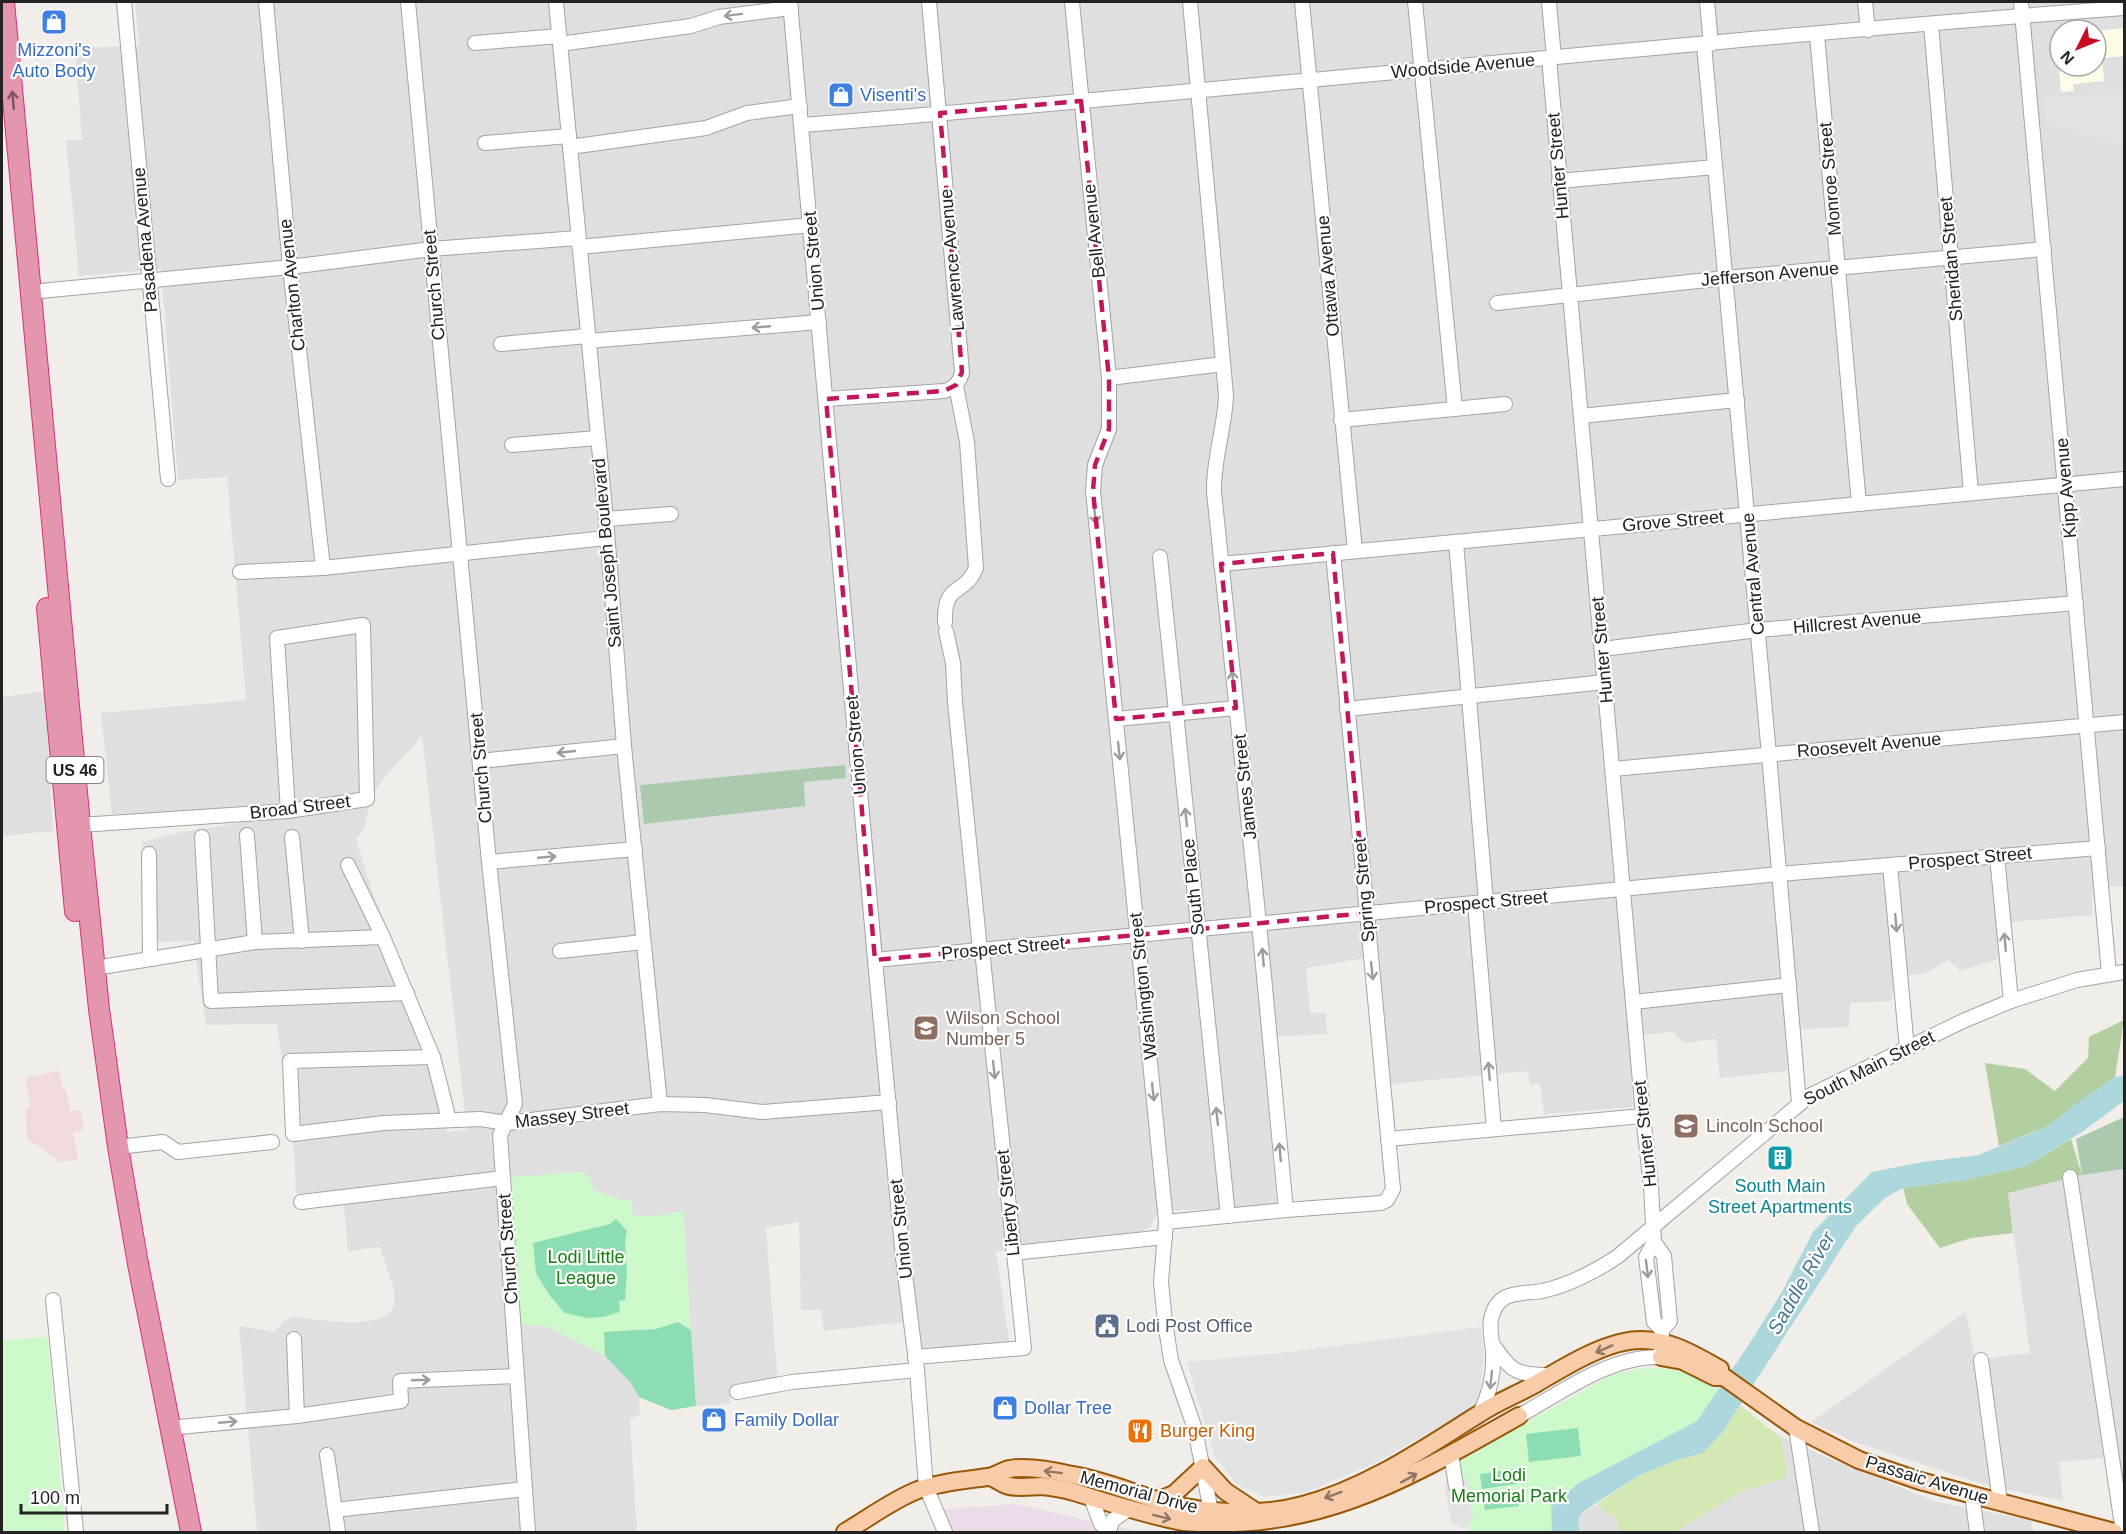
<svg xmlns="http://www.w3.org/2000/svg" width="2126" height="1534" font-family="Helvetica,sans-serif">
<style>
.residential{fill:#e0dfdf;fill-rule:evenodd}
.commercial{fill:#f1dadc}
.industrial{fill:#eadce9}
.education{fill:#fefbe6}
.grass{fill:#d3e8b3}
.forest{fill:#b3cea0}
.cemetery{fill:#abc9ad}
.park{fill:#ccf8ca}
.pitch{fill:#8cdcb4}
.parking{fill:#e2e2e2}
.water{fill:#acd7dc}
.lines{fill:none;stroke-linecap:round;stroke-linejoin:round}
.minor-casing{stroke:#a3a3a3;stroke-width:16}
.major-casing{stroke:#985808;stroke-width:20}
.highway-casing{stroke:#d3327c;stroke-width:22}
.minor{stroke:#fff;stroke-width:14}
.major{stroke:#f8cca8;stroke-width:16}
.highway{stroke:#e496ad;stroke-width:20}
.oneway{stroke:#9c9c9c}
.oneway2{stroke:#795661}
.oneway3{stroke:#8d7765}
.marked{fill:none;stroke:#c2185b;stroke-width:4.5;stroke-dasharray:12 8;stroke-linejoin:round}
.labels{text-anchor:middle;stroke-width:4.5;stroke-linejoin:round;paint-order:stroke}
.shield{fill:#fff;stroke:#646464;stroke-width:1.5}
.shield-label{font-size:16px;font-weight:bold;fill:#222}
.shop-label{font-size:18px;fill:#366cbe;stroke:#fff;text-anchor:start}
.street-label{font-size:18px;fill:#222;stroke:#fff}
.education-label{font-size:18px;fill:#785e54;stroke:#fff;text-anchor:start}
.culture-label{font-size:18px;fill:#0d838f;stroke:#fff}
.park-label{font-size:18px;fill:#157e12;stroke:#fff}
.service-label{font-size:18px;fill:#4e5e75;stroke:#fff;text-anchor:start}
.food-label{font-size:18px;fill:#c56008;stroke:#fff;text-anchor:start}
.water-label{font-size:20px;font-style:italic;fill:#487896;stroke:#fff}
</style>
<rect width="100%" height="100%" fill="#f1eee9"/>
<g class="residential">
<path d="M135 2H2124V886L2113 887 2093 883 2092 915 2001 923 2004 957 1960 971 1948 960 1924 974 1894 977 1892 1001 1850 1003 1849 1027 1785 1030 1787 1071 1720 1078 1716 1039 1684 1043 1673 1032 1629 1036 1633 1107 1544 1114 1540 1084 1530 1085 1528 1071 1390 1084 1377 956 1306 968 1310 1013H1326L1327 1034 1262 1037 1277 1207 1159 1211 1150 1227 1134 1236 1099 1243 996 1251 1010 1347 914 1358 913 1321 824 1331 821 1310H801L799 1222 766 1228 778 1387 729 1388 730 1404 696 1406 683 1212 656 1216H633L621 1200 596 1191 519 1324 548 1327 605 1356 630 1382 639 1397 640 1414 630 1420 637 1532H257L239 1326 275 1332 282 1322 295 1316 309 1319 353 1323 376 1320 389 1314 394 1306V1289L380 1247 348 1251 342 1190 296 1194 294 1148 277 1024 206 1025 193 941 154 942 143 876 142 842 178 833 256 820 254 810 112 814 101 713 246 700 227 477 178 480 161 269 79 276 66 140H82L75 48 139 46ZM2060 30H2096V66H2060ZM422 736 467 1130 447 1132 436 1052 423 1016 411 990 372 891 356 839 364 829 371 798 384 778Z"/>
<path d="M45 691 53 831 2 836V697Z"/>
<path d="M2124 1169V1479L2105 1458 2059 1462 2063 1501 1986 1485 1852 1441 1811 1422 1966 1312 1975 1360 2030 1353 2008 1193 2082 1175Z"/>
<path d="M1743 1412 1788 1440 1843 1464 1937 1502 2031 1520 2033 1532H1580L1578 1521 1582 1512 1706 1455Z"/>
</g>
<path class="commercial" d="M59 1071 62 1090H66L70 1111 81 1110 84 1130 73 1132 78 1160 60 1162 27 1138 25 1109 30 1108 26 1077Z"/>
<path class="industrial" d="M1015 1504 1141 1532H948L933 1510Z"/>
<path class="education" d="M2124 28V56L2102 58 2104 81 2073 84 2074 91 2061 92 2056 34H2060V66H2096V31Z"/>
<path class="grass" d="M1740 1405 1781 1438 1787 1477 1741 1492 1675 1532H1620L1617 1520 1597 1504 1638 1476 1674 1461 1703 1453 1722 1433Z"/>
<g class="forest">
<path d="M2124 1020 2115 1077 2078 1103 2050 1125 1999 1146 1985 1063 2025 1069 2055 1091 2088 1058 2089 1037Z"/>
<path d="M2071 1139 2082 1175 2008 1193 2013 1233 1971 1238 1940 1248 1907 1204 1903 1188 1965 1180 2026 1166Z"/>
</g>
<g class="cemetery">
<path d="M845 765 846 778 804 782 805 806 644 824 640 785Z"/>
<path d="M2124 1117V1169L2082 1175 2076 1139Z"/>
</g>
<g class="park">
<path d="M584 1172 596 1191 621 1200H632L633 1216H656L683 1211 696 1406 671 1410 639 1397 630 1382 609 1358 548 1327 519 1324 508 1177Z"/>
<path d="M48 1337 65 1532H2V1340Z"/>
<path d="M1644 1368C1676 1369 1691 1370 1718 1390L1697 1421 1579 1483 1551 1506 1552 1532H1469L1457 1462 1611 1375Z"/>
</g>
<g class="pitch">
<path d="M616 1219 627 1231 625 1241 627 1272 625 1300 619 1301 620 1312 603 1317 588 1318 565 1313 550 1296 536 1273 533 1243 610 1224Z"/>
<path d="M678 1322 691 1330 696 1406 671 1410 639 1397 630 1382 605 1356 604 1332 656 1329Z"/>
<path d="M1578 1428 1581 1456 1529 1462 1526 1434Z"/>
<path d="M1514 1469 1516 1484 1482 1489 1480 1474Z"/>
<path d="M1517 1490 1519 1506 1485 1510 1483 1495Z"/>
</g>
<g class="parking">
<path d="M2124 91V144L2046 123 2043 99Z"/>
<path d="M1481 1327 1484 1353 1479 1399 1462 1414 1373 1464 1307 1492 1265 1497 1237 1485 1214 1455 1187 1362 1281 1353Z"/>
<path d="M1467 1477 1473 1520 1464 1529 1451 1523 1444 1481 1456 1486Z"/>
</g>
<path class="water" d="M2124 1076V1101L2082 1132 2026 1166 1965 1180 1903 1188 1886 1197 1856 1226 1722 1433 1703 1453 1674 1461 1638 1476 1582 1512 1578 1521 1580 1532H1552L1551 1506 1579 1483 1697 1421 1748 1346 1783 1290 1813 1232 1872 1172 1923 1162 1979 1155 2050 1125 2077 1103 2115 1077Z"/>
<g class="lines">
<g class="minor-casing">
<g id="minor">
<path d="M124 2 168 479"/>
<path d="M266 2 290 267 323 568"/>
<path d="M408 2 489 862 515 1104 500 1135 528 1532"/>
<path d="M556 2 606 519 624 746 660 1104"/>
<path d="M790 2 875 960 903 1258 917 1370 926 1487 945 1532"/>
<path d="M1072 2 1109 378V429L1095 465 1093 491 1166 1222 1161 1282 1165 1322 1171 1360 1195 1429 1215 1532"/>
<path d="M1190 2 1226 395C1225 428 1213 459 1214 492L1259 923 1286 1210"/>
<path d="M1302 2 1355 551"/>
<path d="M1415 2 1455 409"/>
<path d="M1549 2 1554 58"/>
<path d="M1707 2 1711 44"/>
<path d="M1865 2 1868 30"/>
<path d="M2021 2 2109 974"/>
<path d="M1931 24 1971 493"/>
<path d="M1817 35 1859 504"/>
<path d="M475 43 559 36"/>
<path d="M560 44 691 26 719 17 791 8"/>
<path d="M1704 45 1769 755 1799 1103"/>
<path d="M1549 58 1643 1116 1651 1186 1654 1242 1646 1257 1654 1322 1662 1330"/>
<path d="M802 125C1243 90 1683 41 2124 8"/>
<path d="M485 143 569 136"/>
<path d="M570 147 706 128 747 113 800 106"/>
<path d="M1559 181 1715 167"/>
<path d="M579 247 811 225"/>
<path d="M30 292 290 267 431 249 578 238"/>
<path d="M1497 303 1725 278 2044 249"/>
<path d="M588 341 819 322"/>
<path d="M501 344 587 336"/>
<path d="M1109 378 1223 364"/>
<path d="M826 399 944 391C955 388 960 382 962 372L929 2"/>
<path d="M1581 416 1737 400"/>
<path d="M1341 420 1505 404"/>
<path d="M512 445 597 438"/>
<path d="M606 519 671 514"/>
<path d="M1456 542 1486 902"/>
<path d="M1160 557 1228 1216"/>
<path d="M1221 564 2124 479"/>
<path d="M240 572 323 568 606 538"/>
<path d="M945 622C944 581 964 597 976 568L967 442 956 386"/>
<path d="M946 631 953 663 955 702 980 950"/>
<path d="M1602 649 1758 630 2076 603"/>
<path d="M1347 709 1605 682"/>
<path d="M1116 719 1236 708"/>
<path d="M480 761 624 746"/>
<path d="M1613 769 2124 722"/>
<path d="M80 825 288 811 367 799 363 625 277 638 288 811"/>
<path d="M247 835 255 942"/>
<path d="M202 837 211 1001 407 993"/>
<path d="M292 837 302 941"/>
<path d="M149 854 150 959"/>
<path d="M1997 856 2011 1001"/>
<path d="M489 862 635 849"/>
<path d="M348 865 383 937 433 1057 449 1120"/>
<path d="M1890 865 1907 1049"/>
<path d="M1475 903 1494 1129"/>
<path d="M560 951 643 942"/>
<path d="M875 960 1779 874 2098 848"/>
<path d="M95 968 255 942 383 937"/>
<path d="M1634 1002 1789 985"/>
<path d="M433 1057 290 1061 293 1134 384 1123 480 1119 507 1123 660 1104 705 1105 762 1112 889 1102"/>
<path d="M1388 1139 1643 1116"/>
<path d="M118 1147 163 1142 178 1152 272 1142"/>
<path d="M2070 1177 2123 1532"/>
<path d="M301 1202 503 1178"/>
<path d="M1166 1222 1286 1210 1381 1203 1387 1200 1393 1189 1333 553"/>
<path d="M1013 1253 1165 1237"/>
<path d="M53 1300 76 1532"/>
<path d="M294 1339 297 1416"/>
<path d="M1493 1345C1513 1373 1515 1374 1550 1375"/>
<path d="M915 1357 1024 1348 982 950"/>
<path d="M1981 1360 2000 1502"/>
<path d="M737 1392 792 1382 917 1370"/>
<path d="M1480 1413C1490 1392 1494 1375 1493 1351 1492 1339 1489 1330 1491 1319 1493 1310 1498 1301 1506 1297 1516 1292 1531 1293 1542 1291 1570 1285 1594 1272 1617 1257L1809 1096 1963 1021 2011 1001 2077 980 2124 972"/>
<path d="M1519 1416C1562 1392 1612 1355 1661 1357L1662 1330 1670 1321 1664 1256 1654 1242"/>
<path d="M169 1428 297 1416 401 1401 400 1381 517 1376"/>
<path d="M1796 1428 1812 1532"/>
<path d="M1451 1454 1456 1486"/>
<path d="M327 1455 338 1532"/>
<path d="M1972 1494 1977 1532"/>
<path d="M1091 1498 1101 1524 1108 1532"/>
<path d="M335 1510 525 1489"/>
<path d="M1108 1532 1113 1520 1129 1509"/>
</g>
</g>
<g class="major-casing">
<g id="major">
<path d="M1661 1357 1683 1361 1715 1377H1724L1796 1428 1859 1460 1920 1481 2114 1532"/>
<path d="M990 1477C996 1479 1001 1483 1006 1485 1017 1489 1032 1486 1042 1486 1053 1487 1064 1489 1074 1492 1110 1503 1146 1515 1183 1522 1317 1534 1409 1478 1519 1416"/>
<path d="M1159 1500 1174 1494 1203 1467 1225 1491 1255 1511"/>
<path d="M845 1532C867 1519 894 1499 918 1490 941 1482 965 1480 988 1477 996 1476 1003 1470 1010 1469 1027 1466 1055 1471 1072 1475 1104 1480 1135 1494 1167 1503 1207 1514 1263 1516 1303 1505 1367 1488 1423 1449 1479 1414 1497 1402 1518 1394 1537 1383 1566 1366 1607 1340 1641 1340 1671 1340 1695 1355 1720 1369"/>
</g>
</g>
<g class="highway-casing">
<g id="highway">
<path d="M4 2 80 825 99 1009 118 1147 138 1264 191 1532"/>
<path d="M47 608 75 911"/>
</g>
</g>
<use href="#minor" class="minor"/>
<use href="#major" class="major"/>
<use href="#highway" class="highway"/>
</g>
<defs><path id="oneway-shaft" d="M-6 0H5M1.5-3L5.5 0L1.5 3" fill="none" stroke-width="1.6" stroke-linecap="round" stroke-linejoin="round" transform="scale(1.5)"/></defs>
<g class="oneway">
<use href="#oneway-shaft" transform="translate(733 15) rotate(173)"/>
<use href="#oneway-shaft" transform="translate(761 327) rotate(175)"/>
<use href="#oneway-shaft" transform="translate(1095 515) rotate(84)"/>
<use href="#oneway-shaft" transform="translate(1233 680) rotate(-96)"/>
<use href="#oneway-shaft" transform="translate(1119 751) rotate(84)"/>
<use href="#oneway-shaft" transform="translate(566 752) rotate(174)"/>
<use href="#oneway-shaft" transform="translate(1186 817) rotate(-96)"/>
<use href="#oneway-shaft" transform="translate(547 857) rotate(-5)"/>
<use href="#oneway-shaft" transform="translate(1896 923) rotate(85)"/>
<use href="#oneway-shaft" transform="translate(2005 942) rotate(-95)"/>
<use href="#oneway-shaft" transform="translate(1263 957) rotate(-95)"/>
<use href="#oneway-shaft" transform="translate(1372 971) rotate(84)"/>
<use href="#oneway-shaft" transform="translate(994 1070) rotate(84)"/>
<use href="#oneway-shaft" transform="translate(1489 1071) rotate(-95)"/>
<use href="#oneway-shaft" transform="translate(1153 1092) rotate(84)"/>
<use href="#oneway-shaft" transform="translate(1217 1116) rotate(-96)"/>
<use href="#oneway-shaft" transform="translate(1280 1152) rotate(-95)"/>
<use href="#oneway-shaft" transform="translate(1647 1269) rotate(83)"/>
<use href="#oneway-shaft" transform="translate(421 1380) rotate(-2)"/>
<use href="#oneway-shaft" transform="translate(1491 1380) rotate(96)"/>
<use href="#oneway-shaft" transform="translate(228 1422) rotate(-5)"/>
</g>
<use class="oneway2" href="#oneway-shaft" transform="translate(13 100) rotate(-95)"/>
<g class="oneway3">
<use href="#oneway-shaft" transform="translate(1604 1349) rotate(156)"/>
<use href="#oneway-shaft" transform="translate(1053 1472) rotate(-173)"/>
<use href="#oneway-shaft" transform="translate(1409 1478) rotate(-29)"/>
<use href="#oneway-shaft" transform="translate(1333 1495) rotate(160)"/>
<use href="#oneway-shaft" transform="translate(1162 1517) rotate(14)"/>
</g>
<path class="marked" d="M1081 101 1109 378V429L1095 465 1093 491 1116 719 1236 708 1221 564 1333 553 1366 913 875 960 826 399 944 391 956 385 962 372 940 113Z"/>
<defs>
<g id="shop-square" transform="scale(1.35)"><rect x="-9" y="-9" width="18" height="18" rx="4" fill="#3f7fe0" stroke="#fff"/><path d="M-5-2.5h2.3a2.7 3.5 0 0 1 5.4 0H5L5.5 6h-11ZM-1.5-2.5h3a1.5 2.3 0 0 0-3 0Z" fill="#fff"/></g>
<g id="school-square" transform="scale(1.35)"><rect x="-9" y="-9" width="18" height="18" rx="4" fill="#8d6e63" stroke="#fff"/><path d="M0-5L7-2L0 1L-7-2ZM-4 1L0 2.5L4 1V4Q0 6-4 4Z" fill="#fff"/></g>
<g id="building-square" transform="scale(1.35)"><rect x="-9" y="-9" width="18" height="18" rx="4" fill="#0f9aa8" stroke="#fff"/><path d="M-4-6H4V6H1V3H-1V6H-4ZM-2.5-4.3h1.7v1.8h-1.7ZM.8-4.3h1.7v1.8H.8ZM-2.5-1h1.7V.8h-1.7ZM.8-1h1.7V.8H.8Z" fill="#fff"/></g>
<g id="civic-square" transform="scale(1.35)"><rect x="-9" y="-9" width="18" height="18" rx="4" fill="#5c6f8a" stroke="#fff"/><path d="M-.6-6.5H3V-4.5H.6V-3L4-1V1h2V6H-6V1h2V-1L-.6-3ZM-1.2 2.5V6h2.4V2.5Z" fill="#fff"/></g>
<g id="restaurant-square" transform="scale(1.35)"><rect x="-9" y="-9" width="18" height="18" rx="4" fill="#e8710a" stroke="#fff"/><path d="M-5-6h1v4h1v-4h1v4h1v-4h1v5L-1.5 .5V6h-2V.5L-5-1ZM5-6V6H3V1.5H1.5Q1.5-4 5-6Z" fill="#fff"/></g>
</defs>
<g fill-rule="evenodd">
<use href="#shop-square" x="54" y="22"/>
<use href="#shop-square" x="841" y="95"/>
<use href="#school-square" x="926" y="1028"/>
<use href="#school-square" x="1686" y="1126"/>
<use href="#building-square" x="1780" y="1158"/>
<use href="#civic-square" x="1107" y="1326"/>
<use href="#shop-square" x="1005" y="1408"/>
<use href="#shop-square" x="714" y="1420"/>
<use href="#restaurant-square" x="1140" y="1431"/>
</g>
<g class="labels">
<rect class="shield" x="46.5" y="757" width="57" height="26" rx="4.5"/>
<g class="shield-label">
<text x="75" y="776">US 46</text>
</g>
<g class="shop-label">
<text x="54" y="56" text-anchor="middle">Mizzoni's<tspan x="54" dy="21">Auto Body</tspan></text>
<text x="860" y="101">Visenti's</text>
<text x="1024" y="1414">Dollar Tree</text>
<text x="734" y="1426">Family Dollar</text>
</g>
<g class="street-label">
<text transform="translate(1463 66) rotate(-5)" y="6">Woodside Avenue</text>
<text transform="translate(1558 166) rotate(-95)" y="6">Hunter Street</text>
<text transform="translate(1830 179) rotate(-95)" y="6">Monroe Street</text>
<text transform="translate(1094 231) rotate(-96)" y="6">Bell Avenue</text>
<text transform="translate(145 240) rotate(-95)" y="6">Pasadena Avenue</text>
<text transform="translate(1951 259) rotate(-95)" y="6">Sheridan Street</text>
<text transform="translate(952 260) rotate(-95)" y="6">Lawrence Avenue</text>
<text transform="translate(814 261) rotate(-95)" y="6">Union Street</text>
<text transform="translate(1770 274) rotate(-5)" y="6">Jefferson Avenue</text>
<text transform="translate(1328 276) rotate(-95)" y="6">Ottawa Avenue</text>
<text transform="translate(292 285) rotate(-96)" y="6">Charlton Avenue</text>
<text transform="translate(434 285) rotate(-95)" y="6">Church Street</text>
<text transform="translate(2066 488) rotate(-95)" y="6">Kipp Avenue</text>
<text transform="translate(1673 521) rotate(-5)" y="6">Grove Street</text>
<text transform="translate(607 553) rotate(-95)" y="6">Saint Joseph Boulevard</text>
<text transform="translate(1753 574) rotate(-95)" y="6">Central Avenue</text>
<text transform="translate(1857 622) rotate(-5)" y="6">Hillcrest Avenue</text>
<text transform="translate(1602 650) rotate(-95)" y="6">Hunter Street</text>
<text transform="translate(856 745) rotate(-95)" y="6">Union Street</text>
<text transform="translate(1869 745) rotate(-5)" y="6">Roosevelt Avenue</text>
<text transform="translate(481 768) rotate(-95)" y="6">Church Street</text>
<text transform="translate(1245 787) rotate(-96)" y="6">James Street</text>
<text transform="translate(300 807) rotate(-7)" y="6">Broad Street</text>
<text transform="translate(1970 858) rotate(-5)" y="6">Prospect Street</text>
<text transform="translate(1193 887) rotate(-96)" y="6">South Place</text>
<text transform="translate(1364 890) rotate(-95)" y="6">Spring Street</text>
<text transform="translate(1486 902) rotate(-5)" y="6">Prospect Street</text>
<text transform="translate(1003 948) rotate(-5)" y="6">Prospect Street</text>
<text transform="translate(1143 986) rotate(-96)" y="6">Washington Street</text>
<text transform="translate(1869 1068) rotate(-27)" y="6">South Main Street</text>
<text transform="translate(572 1115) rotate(-7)" y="6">Massey Street</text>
<text transform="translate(1645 1134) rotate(-96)" y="6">Hunter Street</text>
<text transform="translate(1008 1203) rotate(-96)" y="6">Liberty Street</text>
<text transform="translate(901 1229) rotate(-96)" y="6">Union Street</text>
<text transform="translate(508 1249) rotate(-94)" y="6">Church Street</text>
<text transform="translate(1927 1480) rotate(17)" y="6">Passaic Avenue</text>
<text transform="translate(1139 1492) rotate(15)" y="6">Memorial Drive</text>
</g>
<g class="education-label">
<text x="946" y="1024">Wilson School<tspan x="946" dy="21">Number 5</tspan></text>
<text x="1706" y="1132">Lincoln School</text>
</g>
<g class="culture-label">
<text x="1780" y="1192">South Main<tspan x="1780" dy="21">Street Apartments</tspan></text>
</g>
<g class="park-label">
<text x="586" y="1263">Lodi Little<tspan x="586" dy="21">League</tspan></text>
<text x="1509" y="1481">Lodi<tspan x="1509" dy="21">Memorial Park</tspan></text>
</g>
<g class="service-label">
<text x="1126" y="1332">Lodi Post Office</text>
</g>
<g class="food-label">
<text x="1160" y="1437">Burger King</text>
</g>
<g class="water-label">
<text transform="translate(1801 1283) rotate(-60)" y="7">Saddle River</text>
</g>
</g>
<rect width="2126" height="1534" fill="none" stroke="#222222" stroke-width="6"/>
<g transform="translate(2078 48) rotate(227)"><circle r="28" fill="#ffffff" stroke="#a7a7a7" stroke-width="1.5"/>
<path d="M0-4.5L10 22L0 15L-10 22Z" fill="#c90a20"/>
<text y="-9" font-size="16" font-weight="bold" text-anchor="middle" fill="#222222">N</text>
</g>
<path d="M21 1504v9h146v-9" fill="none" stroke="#222222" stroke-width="3"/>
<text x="30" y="1504" font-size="18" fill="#222222" stroke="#ffffff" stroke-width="4.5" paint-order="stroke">100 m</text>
</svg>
